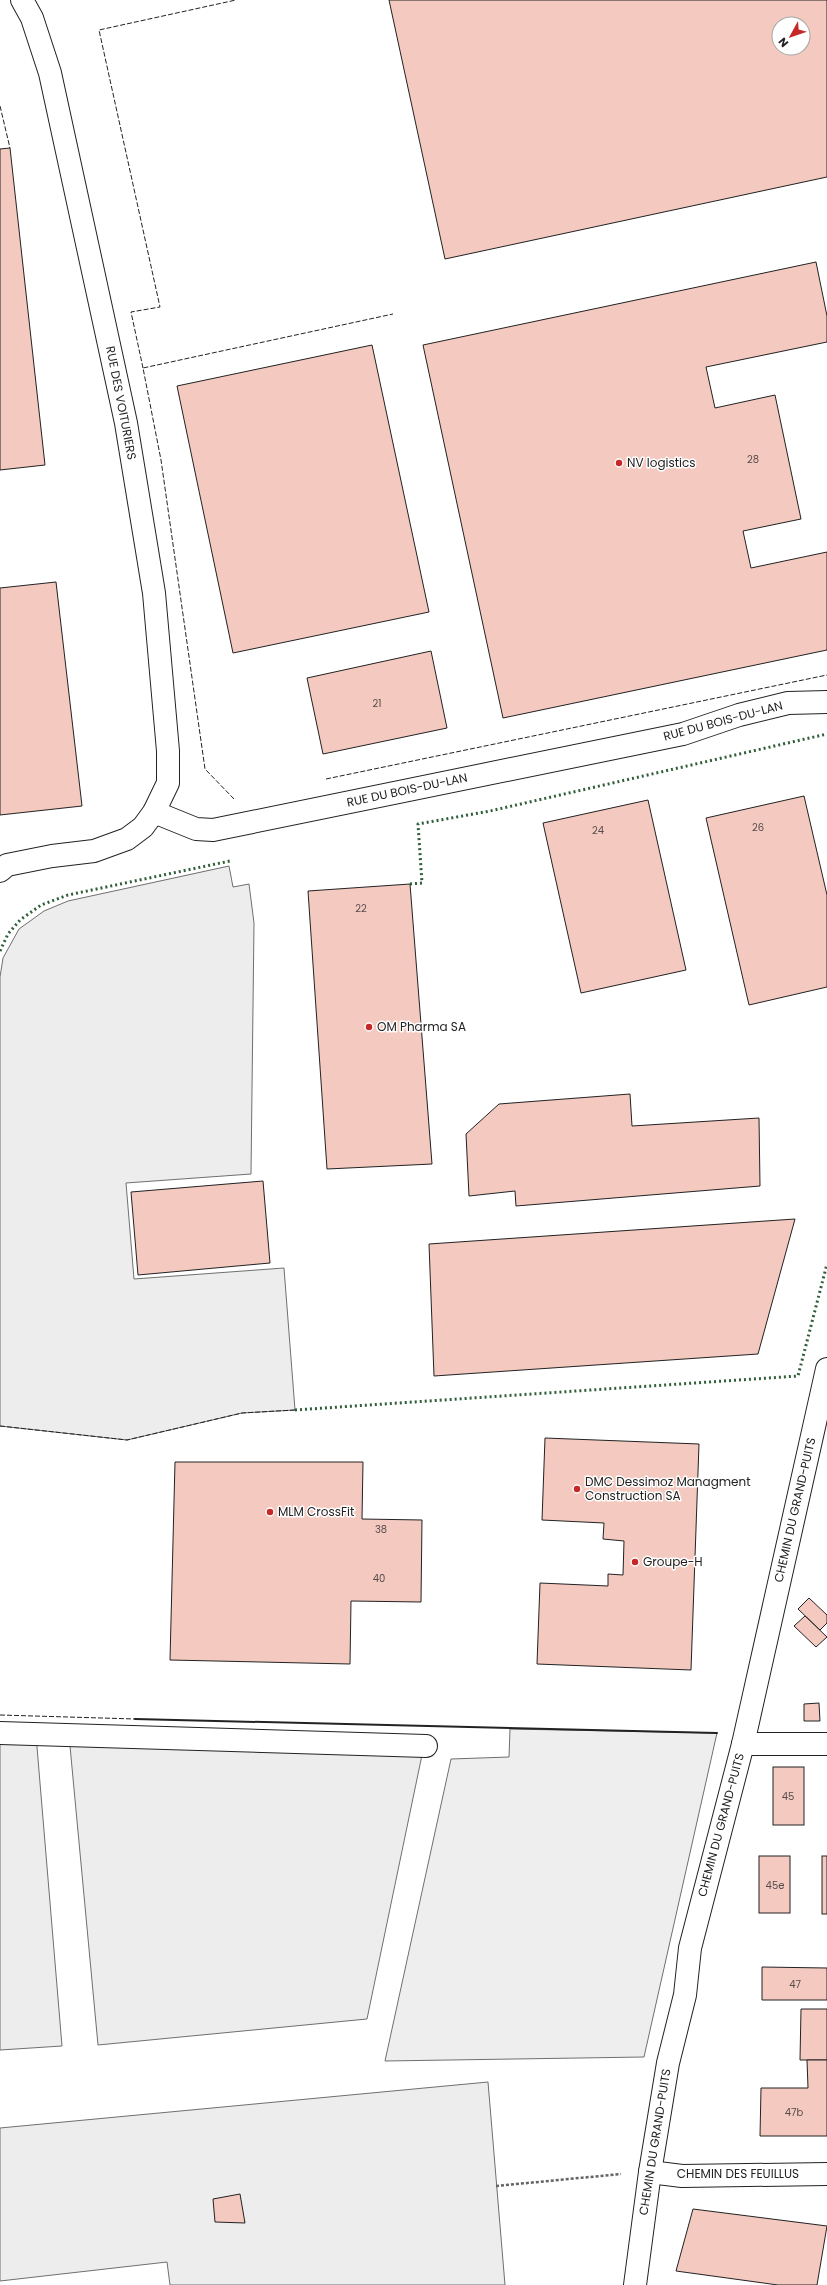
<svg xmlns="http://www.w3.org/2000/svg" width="827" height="2285" font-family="Poppins,sans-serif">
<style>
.green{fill:#eee;stroke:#6f6f6f}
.parking{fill:#ededed;stroke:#6f6f6f}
.building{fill:#f3c9c0;stroke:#222;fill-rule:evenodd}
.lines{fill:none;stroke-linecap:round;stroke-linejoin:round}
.minor-casing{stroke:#222;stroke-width:24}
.path{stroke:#646464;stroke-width:2.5;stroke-dasharray:3 2;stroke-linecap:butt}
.minor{stroke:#fff;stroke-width:22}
.hedge{stroke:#2f5e38;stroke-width:3;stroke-dasharray:2 3;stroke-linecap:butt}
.fence{stroke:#222;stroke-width:1;stroke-dasharray:5 2;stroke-linecap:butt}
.wall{stroke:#222;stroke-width:2}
.poi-dot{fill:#c62828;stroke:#fff;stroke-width:1.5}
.labels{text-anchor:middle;stroke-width:3;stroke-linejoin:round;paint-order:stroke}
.number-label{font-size:10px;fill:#564c4a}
.street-label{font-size:12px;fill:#222;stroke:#fff}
.poi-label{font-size:12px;fill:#222;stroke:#fff;text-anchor:start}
</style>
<rect width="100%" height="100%" fill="#fff"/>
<path class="green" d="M510 1729 717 1733 644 2057 385 2061 451 1759 509 1757Z"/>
<g class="parking">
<path d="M229 866 233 887 249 884 254 923 251 1174 126 1183 134 1279 284 1268 295 1410 242 1413 127 1440 0 1426V977L3 958 19 929 44 911 68 901Z"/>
<path d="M0 1735H36L62 2046 0 2050Z"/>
<path d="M70 1746 422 1755 367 2019 98 2045Z"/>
<path d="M488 2082 505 2285H170L167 2262 0 2281V2128Z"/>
</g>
<g class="building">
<path d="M389 0H827V177L445 259ZM779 24H803V48H779Z"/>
<path d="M10 148 45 465 0 470V149Z"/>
<path d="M816 262 827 316V342L706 367 715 408 775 395 801 519 743 531 751 568 827 552V650L503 718 423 345Z"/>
<path d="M372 345 429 612 233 653 177 386Z"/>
<path d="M56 582 82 806 0 815V588Z"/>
<path d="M431 651 447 728 323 754 307 678Z"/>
<path d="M804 796 827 895V987L749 1005 706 818Z"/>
<path d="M648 800 686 970 581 993 543 823Z"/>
<path d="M410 884 432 1164 327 1169 308 891Z"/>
<path d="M630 1094 632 1126 759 1118 760 1186 516 1206 515 1191 469 1196 466 1134 499 1104Z"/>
<path d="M263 1181 270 1263 138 1275 131 1192Z"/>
<path d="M795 1219 758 1354 434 1376 429 1244Z"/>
<path d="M545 1438 699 1444 691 1670 537 1664 540 1583 608 1586V1574L623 1575 624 1541 603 1539 604 1523 542 1520Z"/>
<path d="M175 1462H363L362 1519 422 1520 421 1602 351 1601 350 1664 170 1660Z"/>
<path d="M809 1598 827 1615V1623L820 1630 798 1609Z"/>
<path d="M805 1616 827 1637 816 1647 794 1626Z"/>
<path d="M819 1703 820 1721H804V1704Z"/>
<rect x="773" y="1767" width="31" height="58"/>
<rect x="759" y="1856" width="31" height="57"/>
<rect x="822" y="1856" width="5" height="58"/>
<path d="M762 1967 827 1968V2000H762Z"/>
<path d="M801 2009H827V2060H800Z"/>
<path d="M807 2060H827V2136H760L761 2088H808Z"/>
<path d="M240 2194 245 2223 215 2222 213 2199Z"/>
<path d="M693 2209 827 2226 817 2285H778L676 2271Z"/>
</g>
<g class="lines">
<g class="minor-casing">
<g id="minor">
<path d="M154 812 196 829 213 830 683 734 739 715 788 703 827 702"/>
<path d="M0 871 7 865 52 856 94 851 127 839 143 827 154 812 168 783V751L154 593 126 423 50 73 32 18 22 0"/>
<path d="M0 1733 426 1746"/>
<path d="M743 1744H827"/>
<path d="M650 2172 682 2176 827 2174"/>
<path d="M635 2285 650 2172 668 2063 685 1995 690 1948 743 1744 827 1369"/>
</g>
</g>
<path class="path" d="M496 2186 621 2174"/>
<use href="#minor" class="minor"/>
<g class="hedge">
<path d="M410 884 422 883 418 824 490 811 827 734"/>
<path d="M0 951 8 934 20 920 41 905 68 895 230 861"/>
<path d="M295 1410 798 1376 827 1264"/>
</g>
<g class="fence">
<path d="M0 106 10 148"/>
<path d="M143 368 131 312 160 307 99 30 236 0"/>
<path d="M326 779 827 675"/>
<path d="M234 799 205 769 161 460 143 368 393 314"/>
<path d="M0 1426 127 1440 242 1413 295 1410"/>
<path d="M0 1715 135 1719"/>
</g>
<path class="wall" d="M135 1719 717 1733"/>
</g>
<g class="poi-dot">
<circle cx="619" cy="463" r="4"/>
<circle cx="369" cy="1027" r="4"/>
<circle cx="577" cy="1489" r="4"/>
<circle cx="270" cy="1512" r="4"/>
<circle cx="635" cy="1562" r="4"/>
</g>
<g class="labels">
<g class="number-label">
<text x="753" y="463">28</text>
<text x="377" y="707">21</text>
<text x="758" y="831">26</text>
<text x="598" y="834">24</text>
<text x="361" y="912">22</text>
<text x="381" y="1533">38</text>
<text x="379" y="1582">40</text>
<text x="788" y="1800">45</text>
<text x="775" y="1889">45e</text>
<text x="795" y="1988">47</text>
<text x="794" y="2116">47b</text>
</g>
<g class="street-label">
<text transform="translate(121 403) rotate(79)" y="4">RUE DES VOITURIERS</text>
<text transform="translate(723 721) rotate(-15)" y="4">RUE DU BOIS-DU-LAN</text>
<text transform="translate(407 790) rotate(-12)" y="4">RUE DU BOIS-DU-LAN</text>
<text transform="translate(795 1510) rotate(-77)" y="4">CHEMIN DU GRAND-PUITS</text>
<text transform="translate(721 1825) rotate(-75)" y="4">CHEMIN DU GRAND-PUITS</text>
<text transform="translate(655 2142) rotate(-81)" y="4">CHEMIN DU GRAND-PUITS</text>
<text x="738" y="2178">CHEMIN DES FEUILLUS</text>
</g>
<g class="poi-label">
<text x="627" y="467">NV logistics</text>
<text x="377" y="1031">OM Pharma SA</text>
<text x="585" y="1486">DMC Dessimoz Managment<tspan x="585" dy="14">Construction SA</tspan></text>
<text x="278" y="1516">MLM CrossFit</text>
<text x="643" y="1566">Groupe-H</text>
</g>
</g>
<g transform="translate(791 36) rotate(230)"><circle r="19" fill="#ffffff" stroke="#a7a7a7"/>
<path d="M0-3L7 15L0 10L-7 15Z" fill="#c62828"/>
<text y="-6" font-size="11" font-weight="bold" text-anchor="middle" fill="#222222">N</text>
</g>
</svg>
